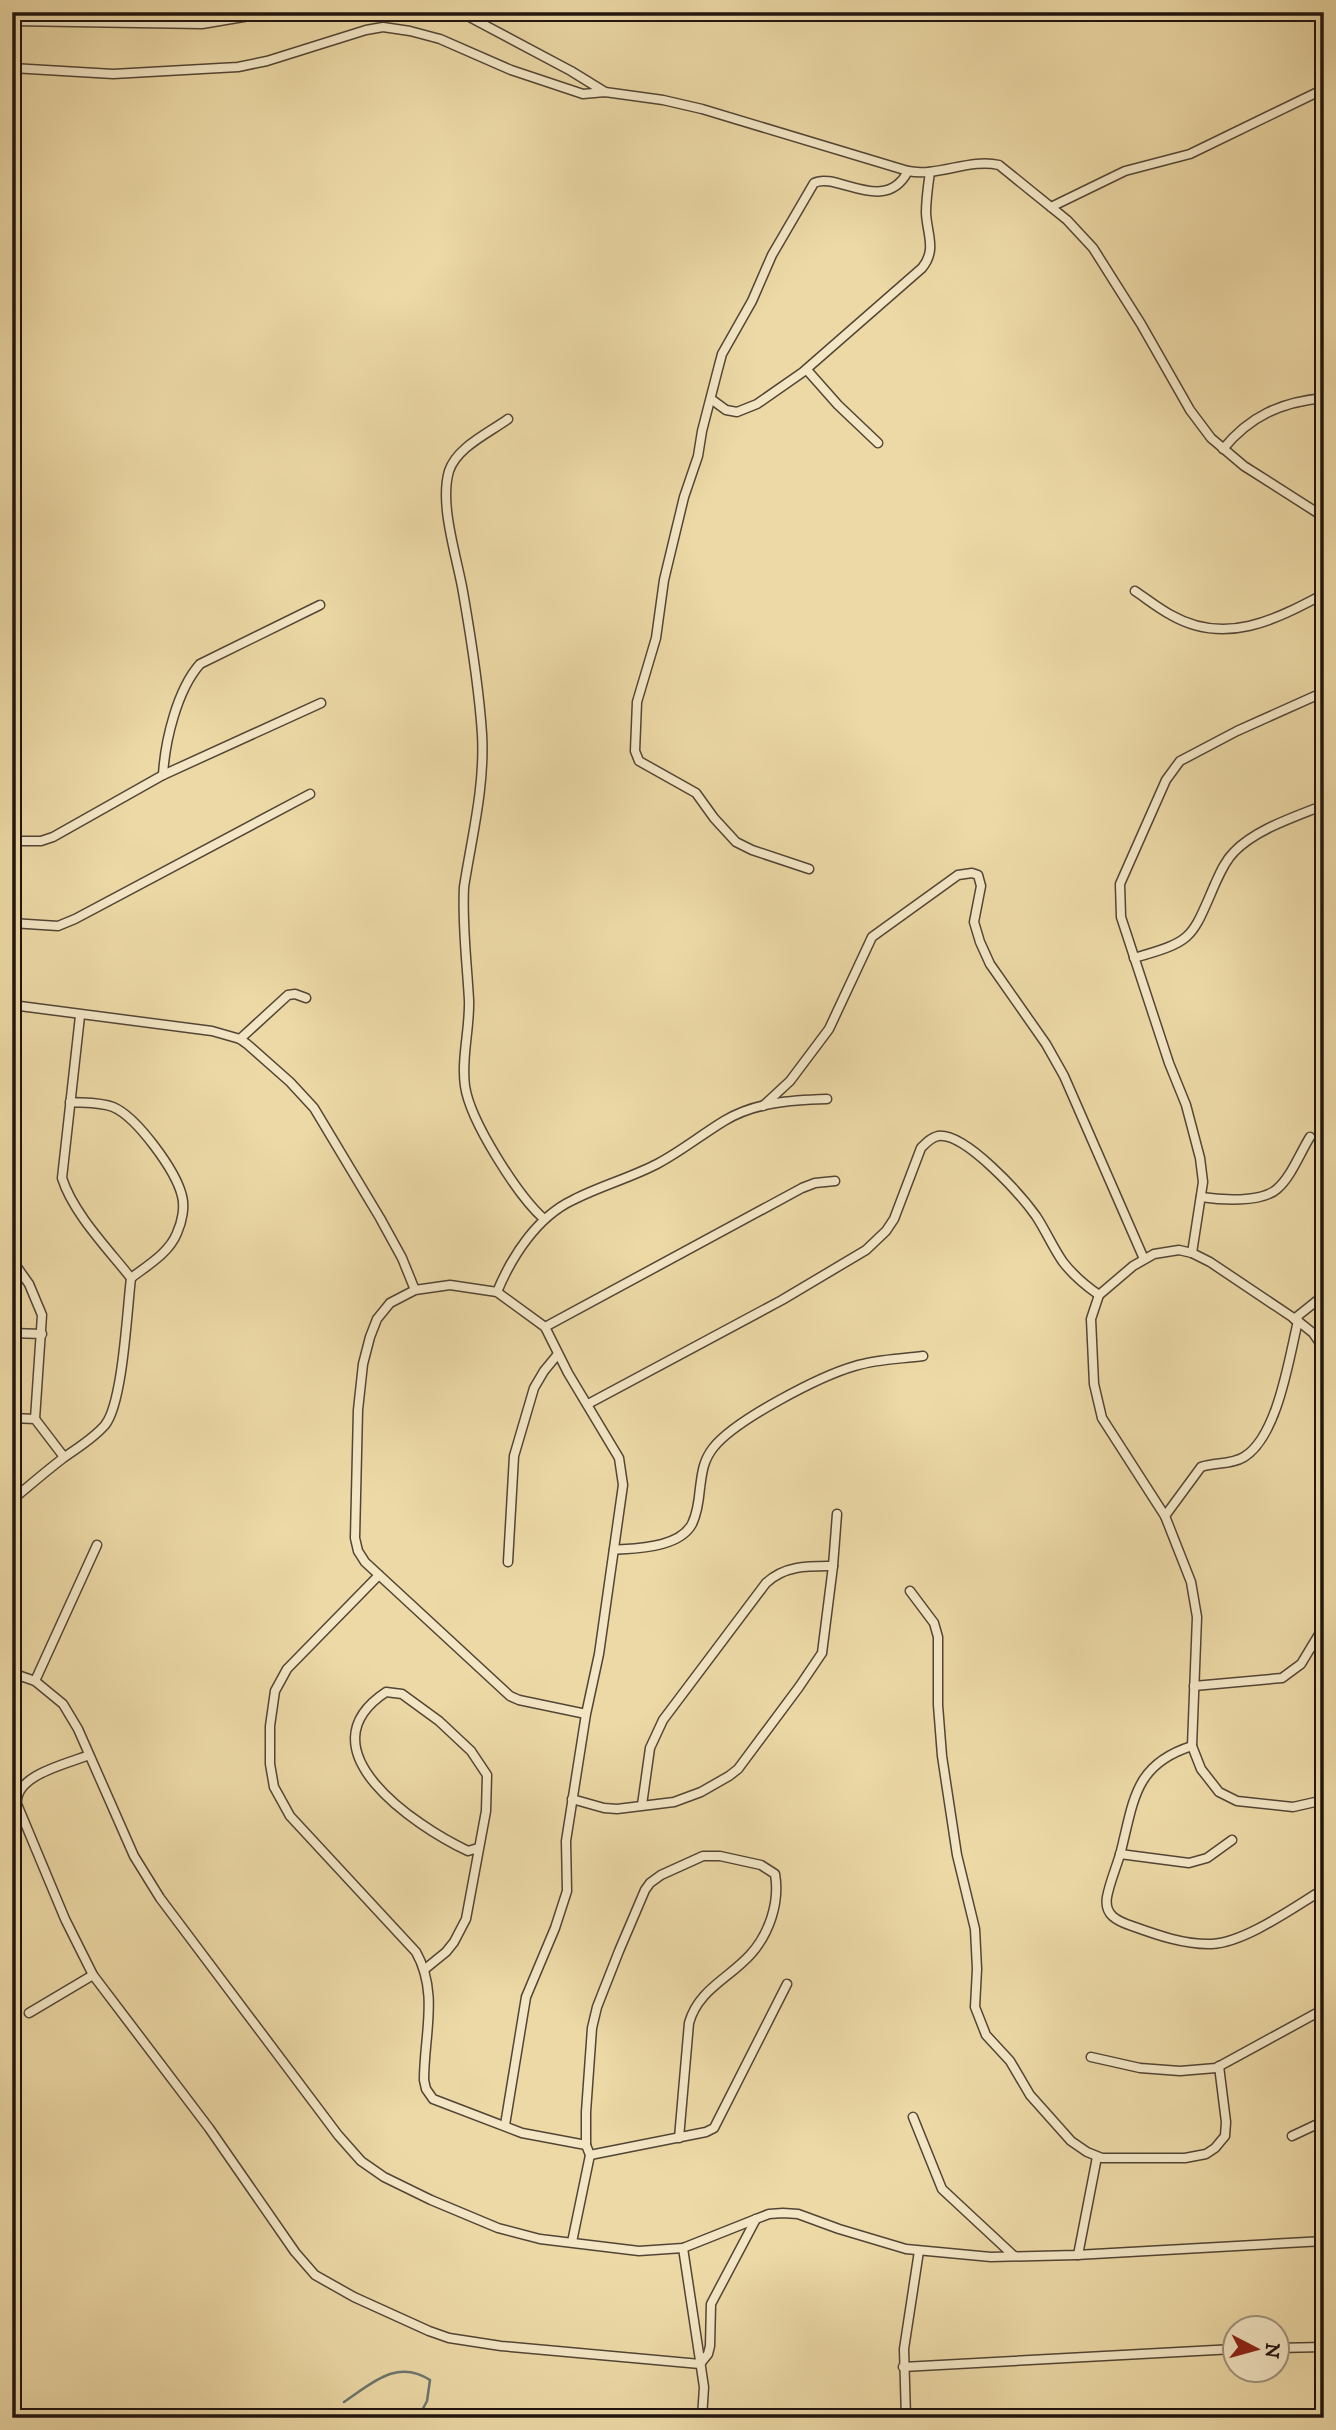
<svg xmlns="http://www.w3.org/2000/svg" width="1336" height="2430" font-family="'IM FELL DW Pica',serif">
<style>
.lines{fill:none;stroke-linecap:round;stroke-linejoin:round}
.stream{stroke:#6a7670;stroke-width:2.5}
.minor-casing{stroke:#534535;stroke-width:11}
.minor{stroke:#f3e6c5;stroke-width:8}
</style>
<rect width="100%" height="100%" fill="#ecd9a6"/>
<filter id="stains"><feTurbulence type="fractalNoise" baseFrequency=".00286" numOctaves="4"/><feColorMatrix values="0 0 0 0 .2 0 0 0 0 .09 0 0 0 0 .02 0 0 0 .5 -.17"/></filter>
<radialGradient id="worn" r=".72"><stop offset=".6" stop-color="#630" stop-opacity="0"/><stop offset="1" stop-color="#630" stop-opacity=".3"/></radialGradient>
<g class="lines">
<path class="stream" d="M344 2402C371 2384 397 2358 430 2380L427 2401 418 2418"/>
<g class="minor-casing">
<g id="minor">
<path d="M460 12 571 71 605 92"/>
<path d="M12 21 202 24 273 12"/>
<path d="M12 68 113 74 238 67 267 61 366 30 383 27 410 31 440 39 511 70 583 94 605 92 663 100 702 109 908 171C938 177 970 158 999 165L1067 220 1093 248 1141 324 1190 410 1211 438 1244 466 1324 517"/>
<path d="M1051 207 1125 171 1190 154 1324 89"/>
<path d="M807 370 838 405 878 443"/>
<path d="M711 399 726 410 737 412 757 404 803 372 922 268C937 250 927 234 926 213 926 199 928 186 930 172"/>
<path d="M508 419C489 433 457 447 449 471 439 505 457 557 463 592 471 638 479 687 482 734 485 786 472 836 464 887 462 925 467 963 469 1000 470 1029 461 1058 465 1086 470 1121 518 1196 544 1219"/>
<path d="M1223 449C1250 416 1281 402 1324 398"/>
<path d="M1135 591C1147 599 1158 608 1171 615 1225 646 1275 620 1324 594"/>
<path d="M163 775C165 741 177 690 200 664L320 605"/>
<path d="M12 841H41L53 837 163 775 321 703"/>
<path d="M809 869 752 850 736 842 714 818 696 793 639 761 635 751 637 702 656 638 664 580 684 497 698 456 702 431 718 369 722 354 752 301 772 255 814 183C836 171 885 216 908 171"/>
<path d="M12 923 58 926 75 919 310 794"/>
<path d="M1134 958C1194 941 1191 939 1215 884 1220 873 1225 861 1234 852 1256 829 1295 817 1324 805"/>
<path d="M12 1005 212 1031 240 1039 247 1044 290 1082 314 1108 380 1218 402 1258 415 1290"/>
<path d="M240 1039 288 995 295 994 306 998"/>
<path d="M70 1102C84 1103 101 1102 113 1107 137 1117 176 1171 182 1196 185 1207 182 1222 177 1233 169 1253 148 1265 131 1278"/>
<path d="M763 1106 790 1081 829 1029 872 937 958 875 972 873 978 875 981 886 974 922 980 942 990 964 1046 1044 1064 1076 1144 1259"/>
<path d="M1201 1197C1221 1200 1261 1203 1277 1189 1291 1177 1300 1153 1310 1137"/>
<path d="M1192 1253 1203 1182 1200 1158 1186 1105 1169 1063 1121 917 1120 884 1166 780 1180 761 1237 731 1324 692"/>
<path d="M12 1260 29 1284 42 1315 35 1419"/>
<path d="M497 1292C512 1256 537 1217 573 1200 600 1186 630 1178 657 1164 680 1152 701 1135 724 1121 755 1102 792 1100 827 1099"/>
<path d="M1294 1319 1324 1295"/>
<path d="M545 1327 802 1188 815 1183 835 1181"/>
<path d="M12 1333 42 1334"/>
<path d="M1324 1349 1313 1333 1298 1321 1210 1262 1192 1253 1179 1250 1154 1254 1133 1266 1099 1295 1091 1319 1094 1384 1102 1418 1165 1516 1191 1582 1197 1617 1192 1746 1201 1769 1219 1792 1237 1801 1293 1807 1324 1800"/>
<path d="M588 1404 782 1300 866 1250 886 1231 894 1219 921 1148C926 1143 930 1138 938 1136 965 1132 1021 1195 1036 1216 1046 1231 1053 1248 1063 1262 1073 1275 1086 1286 1099 1295"/>
<path d="M12 1418 35 1419 64 1457"/>
<path d="M12 1500C29 1486 45 1472 62 1459 77 1448 93 1439 105 1425 123 1403 127 1310 131 1278 108 1249 73 1213 62 1178L80 1016"/>
<path d="M1165 1516 1201 1467C1215 1462 1231 1465 1244 1457 1278 1436 1289 1358 1298 1321"/>
<path d="M614 1550C637 1548 679 1548 692 1524 697 1514 699 1499 700 1488 702 1473 703 1461 713 1448 735 1420 820 1376 855 1366 877 1359 900 1359 923 1356"/>
<path d="M508 1562 514 1456 534 1388 544 1371 558 1354"/>
<path d="M379 1575 287 1669 275 1691 270 1726V1764L274 1787 290 1816 416 1952C439 1993 424 2035 424 2080L426 2089 433 2099 522 2133 586 2145 590 2155 572 2242"/>
<path d="M910 1591 934 1623 938 1637V1705L942 1756 957 1855 975 1929 977 1969 975 2007 986 2035 1010 2061 1030 2095 1071 2141 1087 2152 1102 2158H1185L1206 2154 1215 2148 1225 2136 1226 2122 1219 2066"/>
<path d="M12 1673 35 1681 63 1704 78 1729 134 1856 160 1898 338 2135 361 2161 384 2177 431 2200 498 2228 540 2239 639 2251 683 2248 756 2219 769 2214 783 2213 798 2214 839 2229 906 2249 991 2257 1076 2255 1324 2241"/>
<path d="M35 1681 97 1545"/>
<path d="M1194 1686 1282 1678 1301 1664 1324 1626"/>
<path d="M1192 1746C1135 1764 1134 1799 1121 1851 1117 1866 1110 1881 1107 1897 1104 1915 1117 1921 1132 1926 1157 1935 1185 1945 1212 1944 1246 1942 1294 1907 1324 1889"/>
<path d="M89 1755C67 1764 14 1775 17 1804L65 1919 93 1975 209 2128 295 2252 315 2275 354 2297 429 2331 449 2338 501 2346 700 2364 708 2354 710 2346 711 2304 756 2219"/>
<path d="M572 1799 604 1808 617 1809 674 1802 701 1792 729 1776 738 1769 799 1687 822 1653 833 1566 837 1514"/>
<path d="M642 1805 650 1748 663 1720 766 1583C785 1565 809 1566 833 1566"/>
<path d="M1120 1854 1189 1863 1207 1858 1232 1840"/>
<path d="M425 1969 446 1952 454 1942 466 1919 486 1811 487 1775 471 1751 439 1721 402 1694 386 1692C300 1749 415 1826 468 1851L478 1848"/>
<path d="M29 2013 93 1975"/>
<path d="M1091 2057 1140 2068 1180 2071 1216 2068 1324 2009"/>
<path d="M913 2117 942 2189 1014 2256"/>
<path d="M505 2125 526 1997 555 1928 567 1891 566 1841 586 1714 599 1654 623 1485 619 1458 568 1373 545 1327 497 1292 450 1285 415 1290 390 1303 377 1319 370 1337 363 1364 358 1410 355 1538 358 1551 365 1562 510 1696 519 1700 586 1714"/>
<path d="M1292 2136 1324 2121"/>
<path d="M586 2145V2112L592 2028 597 2007 619 1951 645 1890 650 1883 661 1875 703 1856H720L761 1865 775 1874C780 1903 769 1934 750 1955 728 1979 698 1990 689 2023L679 2138"/>
<path d="M590 2155 706 2132 714 2128 787 1984"/>
<path d="M683 2248 704 2387 702 2418"/>
<path d="M12 2249 14 2248"/>
<path d="M1078 2255 1097 2157"/>
<path d="M1276 2348 1324 2347"/>
<path d="M903 2367 1234 2349"/>
<path d="M906 2418 904 2349 919 2251"/>
</g>
</g>
<use href="#minor" class="minor"/>
</g>
<rect width="1336" height="2430" fill="none" stroke="#ecd9a6" stroke-width="42"/>
<rect x="14" y="14" width="1308" height="2402" fill="none" stroke="#20140f" stroke-width="3.5"/>
<rect x="21" y="21" width="1294" height="2388" fill="none" stroke="#20140f" stroke-width="2"/>
<g transform="translate(1256 2349) rotate(96)"><circle r="33" fill="#f3e6c5" stroke="#9f927c" stroke-width="2"/>
<path d="M0-5L12 26L0 18L-12 26Z" fill="#8f2418"/>
<text y="-10" font-size="19" font-weight="bold" text-anchor="middle" fill="#20140f">N</text>
</g>
<rect width="100%" height="100%" filter="url(#stains)"/>
<rect width="100%" height="100%" fill="url(#worn)"/>
</svg>
